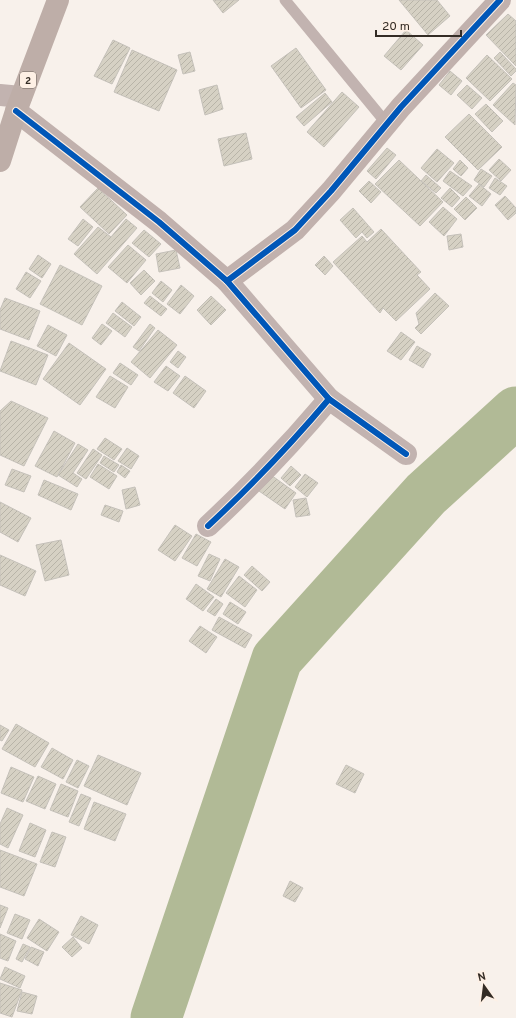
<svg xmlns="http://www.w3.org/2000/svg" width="516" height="1018" font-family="Overpass,sans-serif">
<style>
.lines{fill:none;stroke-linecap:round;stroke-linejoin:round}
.river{stroke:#b1ba96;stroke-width:51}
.building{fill:url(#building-hatch);stroke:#c5c1ba}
.lane{stroke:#c2b3b0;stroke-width:11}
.street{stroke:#c2b3b0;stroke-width:22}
.secondary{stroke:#c1b1ad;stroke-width:22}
.highway{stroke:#beaea8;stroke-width:22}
.cycleway-casing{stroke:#fef0e5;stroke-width:8}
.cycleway{stroke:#0057b8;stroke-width:6}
.labels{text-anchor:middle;stroke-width:4;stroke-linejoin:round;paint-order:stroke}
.shield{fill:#fef0e5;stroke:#71675f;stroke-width:1}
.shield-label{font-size:10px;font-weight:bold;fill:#342c25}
</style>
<defs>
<pattern id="building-hatch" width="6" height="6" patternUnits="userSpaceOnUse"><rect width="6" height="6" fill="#d6d1c4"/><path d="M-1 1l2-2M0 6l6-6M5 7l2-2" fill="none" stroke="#b8b4a8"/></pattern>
</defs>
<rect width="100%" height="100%" fill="#f8f1eb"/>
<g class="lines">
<path class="river" d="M156 1018 277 659 426 494 516 412"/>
</g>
<g class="building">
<path d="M213 0H239L223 13Z"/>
<path d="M399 0H437L450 16 428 35Z"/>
<path d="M508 14 516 21V66L486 35Z"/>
<path d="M406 30 423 45 401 70 384 56Z"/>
<path d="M113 40 130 48 112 84 94 76Z"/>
<path d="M296 48 326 90 301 108 271 66Z"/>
<path d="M132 50 177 70 159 111 114 92Z"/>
<path d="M190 52 195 71 183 74 178 55Z"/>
<path d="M500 52 516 69V71L511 76 494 58Z"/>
<path d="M487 55 512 79 490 101 466 78Z"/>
<path d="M450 71 462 81 451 95 439 85Z"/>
<path d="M513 83 516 85 515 125 493 105Z"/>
<path d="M217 85 223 109 205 115 199 90Z"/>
<path d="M467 85 482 98 472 109 457 95Z"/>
<path d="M342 92 359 107 324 147 307 132Z"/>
<path d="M325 93 332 102 304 126 296 117Z"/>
<path d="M486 104 503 121 492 132 475 114Z"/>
<path d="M469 114 502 147 478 170 445 137Z"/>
<path d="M246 133 252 159 224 166 218 139Z"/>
<path d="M387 148 396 155 376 179 367 171Z"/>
<path d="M437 149 454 163 437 182 421 168Z"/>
<path d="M499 159 511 170 501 181 489 170Z"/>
<path d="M399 160 443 202 420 226 375 184Z"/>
<path d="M460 160 468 168 461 176 453 169Z"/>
<path d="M481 169 492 176 484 187 474 180Z"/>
<path d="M450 171 472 186 463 196 443 181Z"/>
<path d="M426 175 441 188 436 193 421 181Z"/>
<path d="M495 178 507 186 500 195 489 188Z"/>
<path d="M369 181 381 192 371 203 359 191Z"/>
<path d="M479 184 491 194 482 206 469 196Z"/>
<path d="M98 188 127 215 109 234 80 207Z"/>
<path d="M450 188 460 198 452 207 441 198Z"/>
<path d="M505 196 516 208V213L508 220 495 205Z"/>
<path d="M466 197 477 208 465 220 454 209Z"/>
<path d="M443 207 457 219 444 236 429 222Z"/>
<path d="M353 208 374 232 367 238 362 232 356 238 340 220Z"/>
<path d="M83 219 93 227 78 246 68 239Z"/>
<path d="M126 219 137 228 97 274 74 254 98 227 111 237Z"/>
<path d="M381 229 421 272 417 275 430 289 396 321 383 308 380 313 333 262 362 236 367 242Z"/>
<path d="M144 230 161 244 149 257 132 243Z"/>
<path d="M461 234 463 247 449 250 447 236Z"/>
<path d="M128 245 146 260 127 283 108 267Z"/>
<path d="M176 250 180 268 159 272 156 254Z"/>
<path d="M38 255 51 264 42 278 29 269Z"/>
<path d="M324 256 333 266 325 275 315 265Z"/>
<path d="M60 265 102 286 82 325 40 304Z"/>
<path d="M144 270 155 281 141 295 130 283Z"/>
<path d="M26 272 41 281 30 298 16 289Z"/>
<path d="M161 281 172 290 163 302 152 293Z"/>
<path d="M181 285 194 296 180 314 167 304Z"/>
<path d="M435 293 449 306 421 334 415 328 419 324 416 313Z"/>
<path d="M150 296 167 309 161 316 144 303Z"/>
<path d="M211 296 226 310 211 325 197 310Z"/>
<path d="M5 298 40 311 29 340 0 329V310Z"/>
<path d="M122 302 141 317 134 326 115 311Z"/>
<path d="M113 313 132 327 125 337 106 323Z"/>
<path d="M102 324 112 331 101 345 92 338Z"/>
<path d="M150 324 155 328 139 351 133 347Z"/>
<path d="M48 325 67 335 56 356 37 346Z"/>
<path d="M158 330 177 345 150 378 131 362Z"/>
<path d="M401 332 415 342 401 360 387 351Z"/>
<path d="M11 341 48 355 36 385 0 371Z"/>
<path d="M69 343 106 369 80 405 43 379Z"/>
<path d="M417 346 431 354 423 368 409 360Z"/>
<path d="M178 351 186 357 178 368 170 362Z"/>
<path d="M120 363 138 375 131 385 113 373Z"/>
<path d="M166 366 180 376 168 391 154 382Z"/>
<path d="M110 376 128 387 115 408 96 397Z"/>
<path d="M185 376 206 391 194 408 173 393Z"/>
<path d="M11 401 48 418 24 466 0 455V411Z"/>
<path d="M54 431 75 443 57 477 35 466Z"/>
<path d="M105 438 122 449 114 460 97 449Z"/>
<path d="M78 444 88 450 73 473 82 479 77 487 58 475Z"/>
<path d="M127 448 139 456 131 469 118 461Z"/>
<path d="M93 449 102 455 86 479 77 473Z"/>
<path d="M104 456 119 465 114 472 100 463Z"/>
<path d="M98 464 117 476 109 489 90 477Z"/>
<path d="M121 465 130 471 125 478 117 472Z"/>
<path d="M291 466 301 475 290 486 281 478Z"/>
<path d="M12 469 31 476 24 492 5 485Z"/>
<path d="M305 474 318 483 307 497 295 487Z"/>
<path d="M271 475 296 493 285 509 259 491Z"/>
<path d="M44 480 78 494 71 510 38 495Z"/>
<path d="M135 487 140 505 126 509 122 490Z"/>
<path d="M306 498 310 515 296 517 293 500Z"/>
<path d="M0 502 31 518 18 542 0 532Z"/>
<path d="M105 505 123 511 119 522 101 515Z"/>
<path d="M175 525 192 536 175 561 158 550Z"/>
<path d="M196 534 211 542 197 566 182 558Z"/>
<path d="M61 540 69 575 45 581 36 545Z"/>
<path d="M209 554 220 559 210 581 198 576Z"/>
<path d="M0 555 36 571 25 596 0 585Z"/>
<path d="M225 559 239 567 221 597 207 589Z"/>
<path d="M252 566 270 582 262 591 244 575Z"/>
<path d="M239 576 257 590 245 607 226 593Z"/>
<path d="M196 584 214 597 203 611 186 599Z"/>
<path d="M216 599 223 604 215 616 207 611Z"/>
<path d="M230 602 246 612 238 624 223 614Z"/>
<path d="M219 617 252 635 245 648 212 630Z"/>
<path d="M200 626 217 637 206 653 189 641Z"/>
<path d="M16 724 49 743 35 767 2 749Z"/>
<path d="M0 725 9 730 2 741 0 740Z"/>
<path d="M52 748 73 760 63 779 41 767Z"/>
<path d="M98 755 141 773 127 805 84 786Z"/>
<path d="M77 760 89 766 78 788 66 782Z"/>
<path d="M346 765 364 774 355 793 336 784Z"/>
<path d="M11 767 34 777 23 802 1 793Z"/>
<path d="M38 776 56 784 45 809 26 801Z"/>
<path d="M61 784 78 791 68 817 50 810Z"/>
<path d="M81 794 91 798 79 826 69 822Z"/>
<path d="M94 802 126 814 115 841 84 829Z"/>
<path d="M7 808 23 815 8 848 0 844V824Z"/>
<path d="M30 823 46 830 35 857 19 851Z"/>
<path d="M52 832 66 837 55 867 40 862Z"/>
<path d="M0 850 37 864 24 896 0 887Z"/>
<path d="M290 881 303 888 295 902 283 896Z"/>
<path d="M0 905 8 908 0 928Z"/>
<path d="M15 914 30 920 22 939 7 933Z"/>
<path d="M81 916 98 925 89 944 71 935Z"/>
<path d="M39 919 59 932 47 951 27 938Z"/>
<path d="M0 934 16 941 8 961 0 958Z"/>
<path d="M73 937 82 948 72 957 62 947Z"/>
<path d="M23 944 30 947 22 962 16 959Z"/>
<path d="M31 947 44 952 38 966 25 959Z"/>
<path d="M5 967 25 976 20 988 0 979Z"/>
<path d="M0 983 22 990 12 1017 0 1013Z"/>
<path d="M22 992 37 996 32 1014 17 1011Z"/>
</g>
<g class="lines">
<path class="lane" d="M285 0 387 124"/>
<g class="street">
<path d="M0 95 21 97"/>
<path d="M227 281 329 399 406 454"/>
<path d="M208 526C252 485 291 444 329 399"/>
</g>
<path class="secondary" d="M16 111 159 222 227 281 295 230 331 191 401 107 500 0"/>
<path class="highway" d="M0 161 16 111 58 0"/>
<g class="cycleway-casing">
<g id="cycleway">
<path d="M16 111 159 222 227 281 295 230 331 191 401 107 500 0"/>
<path d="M227 281 329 399 406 454"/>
<path d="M208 526C252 485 291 444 329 399"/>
</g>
</g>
<use href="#cycleway" class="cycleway"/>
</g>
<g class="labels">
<rect class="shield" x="20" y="72" width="16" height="16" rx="3"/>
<g class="shield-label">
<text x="28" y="84">2</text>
</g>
</g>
<g transform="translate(484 986) rotate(346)" stroke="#fef0e5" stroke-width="3" paint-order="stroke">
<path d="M0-3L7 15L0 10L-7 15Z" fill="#342c25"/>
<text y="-6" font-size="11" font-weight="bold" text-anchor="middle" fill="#342c25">N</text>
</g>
<path d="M376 30v6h85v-6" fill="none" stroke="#342c25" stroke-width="2"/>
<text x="382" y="30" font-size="12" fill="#342c25" stroke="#fef0e5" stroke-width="3" paint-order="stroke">20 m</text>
</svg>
